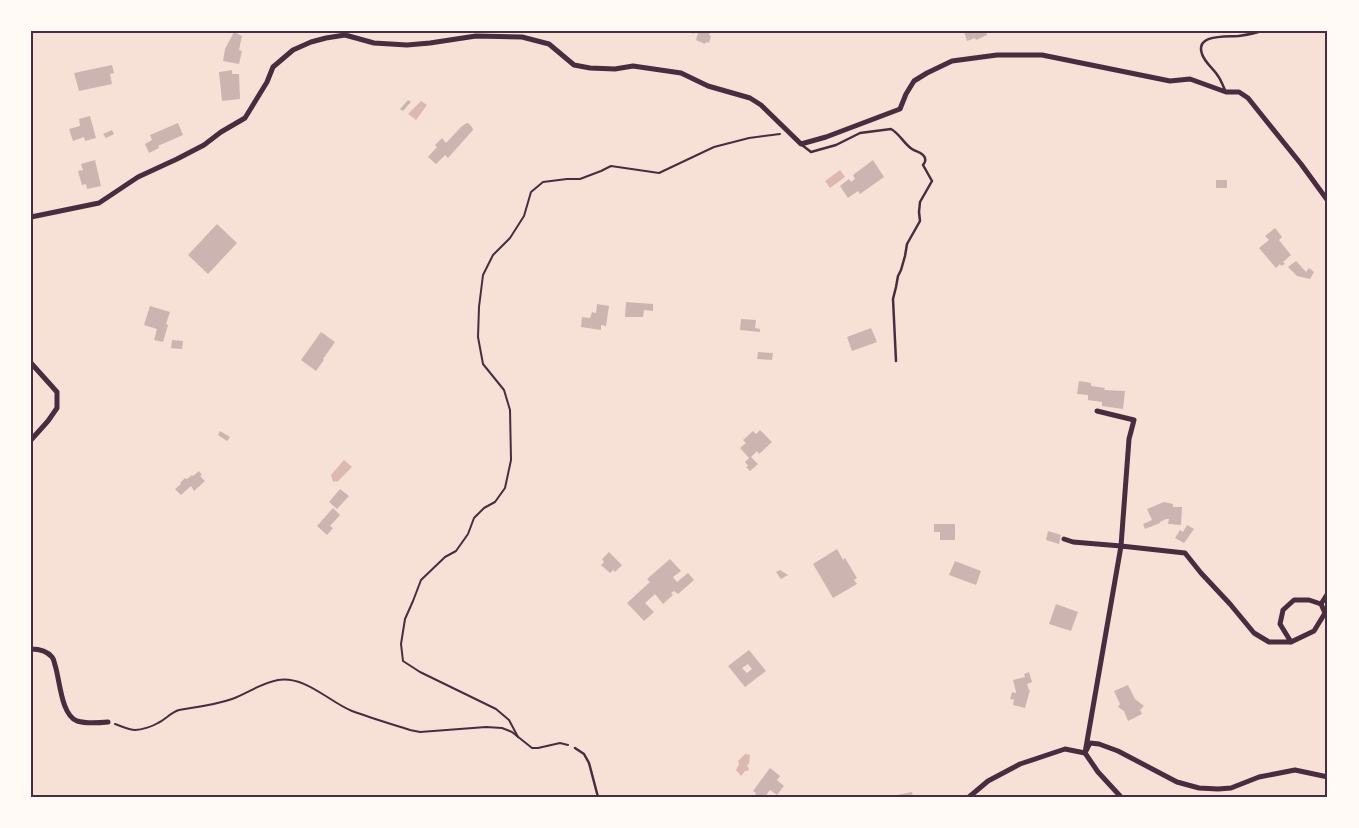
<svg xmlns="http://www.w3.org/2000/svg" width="1359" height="828" font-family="Figtree,sans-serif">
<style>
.water{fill:#dcb8b0}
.building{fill:#ccb4b1;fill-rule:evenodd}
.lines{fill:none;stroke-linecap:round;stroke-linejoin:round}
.path{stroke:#4a2c40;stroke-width:2}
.service{stroke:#4a2c40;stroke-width:2.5}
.minor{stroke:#4a2c40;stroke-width:5}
.neatline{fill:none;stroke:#4a2c40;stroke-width:2}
</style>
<rect width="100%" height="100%" fill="#f7e1d7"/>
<g class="water">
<path d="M421 101 427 105 416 120 408 114Z"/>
<path d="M840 170 845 177 830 188 825 181Z"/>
<path d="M344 460 352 467 337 482 336 481 333 482 331 475Z"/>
<path d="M745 754 750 755 749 764 747 765 749 769 747 771H745L741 776 736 770 739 764 738 761Z"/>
</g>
<g class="building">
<path d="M686 31H710L709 35 711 36 709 43 706 42 705 44 696 40 698 33 695 32 694 34Z"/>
<path d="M964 31H986L987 35 976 40 975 38 967 41Z"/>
<path d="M234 32 242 36 239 50 242 51 239 64 223 61 225 49Z"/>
<path d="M112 65 114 73 110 74 112 84 79 91 74 73Z"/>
<path d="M232 70V74H239L240 99 222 101 219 72Z"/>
<path d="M408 100 411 102 403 111 400 109Z"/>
<path d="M90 116 96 138 85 141 84 137 73 141 69 129 80 126 79 119Z"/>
<path d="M178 123 183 135 158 146 159 148 149 153 145 144 152 140 150 135Z"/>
<path d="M468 123 472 127 473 130 448 158 445 155 436 164 428 157 437 147 435 145 442 138 446 143 461 127 465 124Z"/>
<path d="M112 130 114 134 106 138 103 134Z"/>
<path d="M95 160 101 186 87 189 86 184 82 185 78 171 83 170 81 164Z"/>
<path d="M873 160 884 177 860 194 858 191 848 198 840 186 849 179 851 182 855 179 853 175Z"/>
<rect x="1216" y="180" width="11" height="8"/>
<path d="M217 224 237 243 208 274 188 255Z"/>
<path d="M1275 228 1282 237 1279 240 1291 255 1283 262 1285 264 1281 266 1280 264 1276 268 1259 248 1269 240 1265 236Z"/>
<path d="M1296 261 1306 272 1309 268 1314 272 1310 279 1297 276 1288 267Z"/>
<path d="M626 302 653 304V311L644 310 643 317H625Z"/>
<path d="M597 304 609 306 606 326 601 325V330L581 327 582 317 590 318 592 312 596 313Z"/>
<path d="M150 306 170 312 166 324 168 325 163 342 154 340 157 329 144 325Z"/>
<path d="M741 319 756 320 755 328 760 329V332L740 330Z"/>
<path d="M871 328 877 342 852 351 847 337Z"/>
<path d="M321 332 335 342 323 359 324 360 316 371 301 360Z"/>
<path d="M172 340 183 341 182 349 171 348Z"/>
<path d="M758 352 773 353 772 360 757 359Z"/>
<path d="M1079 381 1091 383V386L1105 388 1104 390 1125 391 1123 409 1102 406V402L1088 400V395L1077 394Z"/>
<path d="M760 430 772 442 759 454 757 451 751 457 758 464 750 471 746 467 748 466 745 462 749 458 740 448 746 443 743 440 753 431 756 434Z"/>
<path d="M220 431 230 437 227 441 218 435Z"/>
<path d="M199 471 202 475 200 476 205 481 194 491 191 486 181 495 175 489 181 484 180 483 185 478 187 479 192 475 193 476Z"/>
<path d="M340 489 349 496 337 509 329 502Z"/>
<path d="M1164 502 1173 504V507H1182L1181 525 1168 524 1169 519H1166L1160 522V523L1145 529 1143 524 1152 520 1147 509Z"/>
<path d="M333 508 340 515 330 526 333 528 327 535 317 526Z"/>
<path d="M934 524H955V540H940V532H934Z"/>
<path d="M1187 525 1194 529 1184 543 1175 538 1180 530 1183 532Z"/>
<path d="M1048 531 1061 535 1059 544 1046 540Z"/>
<path d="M837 549 843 560 845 558 857 578 854 580 857 584 833 598 813 564Z"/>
<path d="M609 552 622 565 615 572 613 570 610 573 601 565 604 562 602 559Z"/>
<path d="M670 559 681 571 673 577 677 582 688 573 694 580 678 594 674 591 671 593 673 595 663 604 655 594 645 603 654 612 644 621 627 603 650 582 647 579Z"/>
<path d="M955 561 981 571 976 585 949 575Z"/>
<path d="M780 570 788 575 781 579 776 572Z"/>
<path d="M1056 604 1078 612 1071 631 1049 624Z"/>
<path d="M749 650 766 671 745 687 728 666ZM748 664 752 669 747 673 742 668Z"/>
<path d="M1029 672 1032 682 1027 684 1029 690H1030L1025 708 1013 705 1014 700 1010 699 1012 692 1016 693V692L1013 680 1025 677 1024 674Z"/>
<path d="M1128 685 1135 699 1144 706 1140 710 1142 714 1128 721 1124 711 1118 707 1120 704 1114 691Z"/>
<path d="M770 768 780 776 777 780 784 786 777 795 770 790 765 797H754L756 793 753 791Z"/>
<path d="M912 792 913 797H892V796Z"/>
</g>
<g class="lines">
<g class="path">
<path d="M115 724C121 726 129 730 135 730 142 730 153 726 158 723 166 719 170 713 179 710 197 707 215 705 232 699 248 693 261 683 278 680 306 676 328 701 352 711 371 718 391 724 410 730L420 732 486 727 502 728 512 732 532 748H538L560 743 568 745"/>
<path d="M518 737 509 720 496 709 420 672 403 661 401 644 405 619 413 601 421 580 445 557 456 551 468 534 474 518 484 508 495 502 505 488 511 460 510 410 504 390 483 364 478 337 479 307 483 275 493 255 510 238 524 216 531 192 543 182 567 179H580L601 171 611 166 659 173 714 147 749 138 780 134"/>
</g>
<g class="service">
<path d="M1225 90C1223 86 1221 80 1218 76 1213 68 1205 63 1202 54 1195 34 1226 37 1238 36 1245 35 1254 34 1261 31"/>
<path d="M802 145 811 152 836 145 860 133 891 129C900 134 904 144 912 149 916 152 923 152 925 158 926 162 925 162 923 165L932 181 920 202 919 212 920 221 907 244 905 256 901 270 898 276 896 287 893 299 896 361"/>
<path d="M575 748 584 754 589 763 598 797"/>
</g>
<g class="minor">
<path d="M31 217 99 203 138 177 177 159 204 145 221 132 245 118 267 82 273 67 293 50 311 42 326 38 345 35 374 43 407 45 430 43 476 36 522 37 549 44 574 65 590 68 615 69 633 66 681 73 708 86 750 98 761 105 801 144 826 137 900 109 906 94 914 81 927 73 952 61 997 55H1042L1170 81 1190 79 1226 92H1239L1248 98 1301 164 1328 201"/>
<path d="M31 363 57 392V408L48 421 31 440"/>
<path d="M1064 539 1073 542 1121 546 1129 439 1134 420 1097 411"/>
<path d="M1321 604 1328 593"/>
<path d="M31 649C39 649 47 651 52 657 54 659 54 662 55 665 60 680 61 715 77 721 87 724 98 723 108 722"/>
<path d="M969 797 988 781 1020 764 1065 749 1085 753 1090 743 1099 744 1118 751 1177 782 1199 788 1218 789 1231 788 1259 777 1295 770 1328 777"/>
<path d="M1121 797 1098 772 1085 753 1121 546 1185 553 1201 573 1230 604 1254 633 1269 642H1291L1314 631 1325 613 1321 604 1309 600H1294L1283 610 1280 624 1291 642"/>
</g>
</g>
<rect width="1359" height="828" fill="none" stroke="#fffaf5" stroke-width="65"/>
<rect x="32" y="32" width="1294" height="764" class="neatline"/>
</svg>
